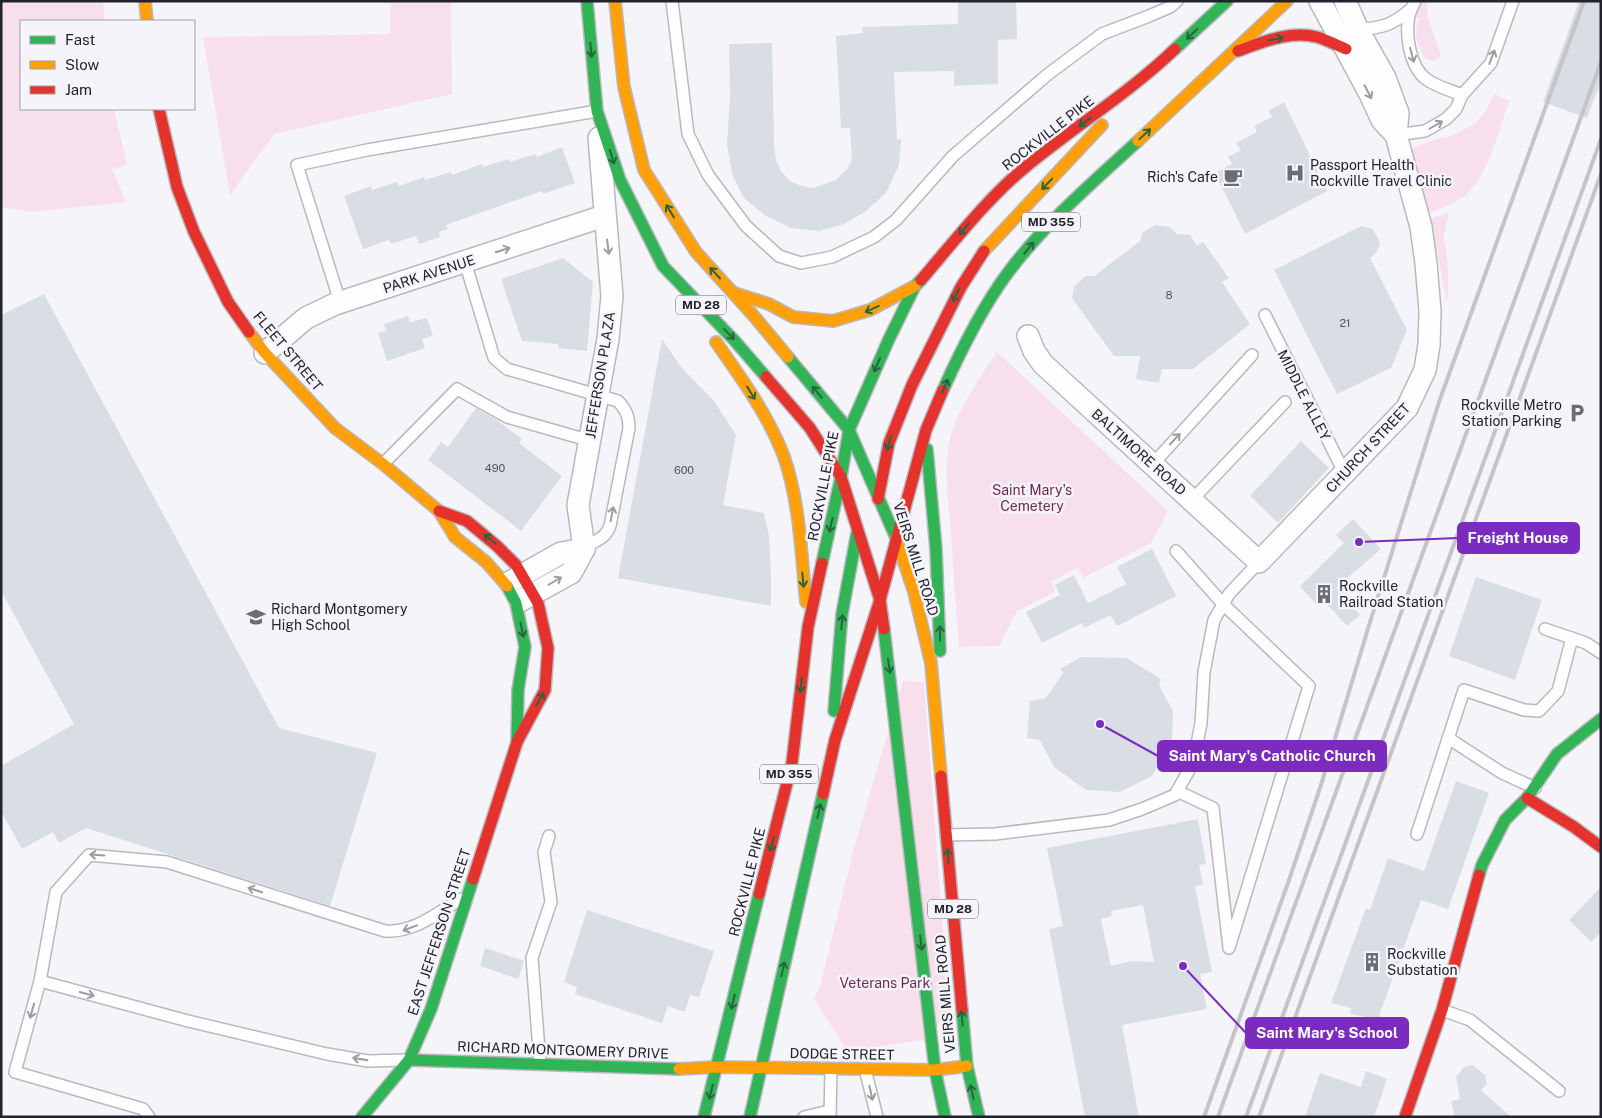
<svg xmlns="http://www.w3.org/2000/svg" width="1602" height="1118" font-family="'Public Sans',sans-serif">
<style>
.green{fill:#f7e0eb}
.building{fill:#d9dee4;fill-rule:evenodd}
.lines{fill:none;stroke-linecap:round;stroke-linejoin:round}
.lane-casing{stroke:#b8b8bf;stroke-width:14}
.street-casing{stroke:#b8b8bf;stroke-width:24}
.fast-casing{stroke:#b8b8bf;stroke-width:14}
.slow-casing{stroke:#b8b8bf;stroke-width:14}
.jam-casing{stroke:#b8b8bf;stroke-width:14}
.lane{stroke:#fefefe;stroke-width:11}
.street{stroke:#fefefe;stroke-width:21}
.fast{stroke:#30b455;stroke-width:11}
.slow{stroke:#ff9f0a;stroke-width:11}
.jam{stroke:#e5322d;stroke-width:11}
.rail{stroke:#c5c5c8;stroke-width:4}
.oneway{stroke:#296440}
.oneway2{stroke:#9b9ba0}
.labels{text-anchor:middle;stroke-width:5;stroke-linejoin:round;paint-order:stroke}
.number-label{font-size:11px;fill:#52535c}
.shield{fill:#f4f4fa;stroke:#62626b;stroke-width:1}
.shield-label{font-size:12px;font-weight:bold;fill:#23232e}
.street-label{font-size:14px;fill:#23232e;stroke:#f4f4fa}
.poi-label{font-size:14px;fill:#23232e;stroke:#f4f4fa;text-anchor:start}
.park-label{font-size:14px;fill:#772751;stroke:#f4f4fa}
.leader{fill:none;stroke:#7b2cbf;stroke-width:2}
.callout-dot{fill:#7b2cbf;stroke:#f4f4fa;stroke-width:2}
.callout{fill:#7b2cbf;stroke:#7b2cbf;stroke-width:2}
.callout-label{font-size:15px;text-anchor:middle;font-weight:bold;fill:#fff}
</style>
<rect width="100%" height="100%" fill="#f5f5f9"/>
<g class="green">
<path d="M1 1H103L105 21H21V109H114L127 165 112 169 126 202 33 212 1 207Z"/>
<path d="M391 1H451L452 94 274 134 230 195 203 37 390 34Z"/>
<path d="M1422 1H1427L1428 18 1441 55C1427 72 1417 46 1416 34 1416 29 1418 23 1419 18H1416Z"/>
<path d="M1494 94 1509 101C1499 129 1490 170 1469 192 1459 202 1445 207 1432 212L1428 211 1427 208H1424L1408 150 1436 139 1451 136 1476 123 1486 111Z"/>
<path d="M1449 212 1444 236 1448 266V296L1446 299 1438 255 1427 220Z"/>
<path d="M997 352 1168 511 1151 543 1083 578 1078 568 1051 581 1055 592 1017 611 999 646 959 647C956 609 953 571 951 533 948 501 943 466 951 435 958 409 982 374 997 352Z"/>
<path d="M903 681 924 682 949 1010 925 1043 923 1040 847 1051 814 998 820 987 854 848Z"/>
</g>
<g class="building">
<path d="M958 1H1016L1017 39 998 40V84L954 86V71L894 72 897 140 901 139 899 165 886 193 866 211 844 224 819 231 791 228 766 216 744 198 733 177 727 145 730 97 729 44 772 43 774 145 776 160 781 171 790 181 801 186 813 188 836 180 848 168 852 159 850 128H841L836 36 863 33 862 27 958 24Z"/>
<path d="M1579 1H1601V81L1587 118 1543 102Z"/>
<path d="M1284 102 1327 191 1245 234 1215 173 1232 164 1228 157 1241 150 1236 143 1257 132 1254 126 1272 117 1268 111Z"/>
<path d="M562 147 575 183 543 194 542 191 446 225 448 229 439 232 440 237 419 244 416 236 391 244 389 240 363 249 344 196 371 186 372 190 397 182 399 186 424 177 425 180 451 172 452 175 482 164 483 167 508 159 510 162 535 154 537 157Z"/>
<path d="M1155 225 1170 227 1177 234 1190 235 1197 246 1203 242 1229 278 1222 282 1250 324 1193 369H1162L1159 383 1136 379 1140 356H1114L1072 298 1074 286 1086 276H1094L1140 241 1142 233Z"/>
<path d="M1361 226 1373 229 1380 243 1376 253 1370 258 1407 330 1391 368 1337 394 1274 270Z"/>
<path d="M563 258 593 282 587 351 558 348V344L522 341 501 279Z"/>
<path d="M44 294 279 728 377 753 330 906 86 828 59 843 53 832 22 849 1 811V766L74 724 1 591V315Z"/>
<path d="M408 316 410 322 427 318 433 336 422 339 425 348 387 361 378 333 386 331 384 324Z"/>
<path d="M662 339 681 367 714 401 736 435 723 505 764 513 769 536 771 572V606L618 578Z"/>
<path d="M476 408 495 419 522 439 519 443 562 476 521 531 428 460 441 442 448 447Z"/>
<path d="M1301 441 1329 468 1278 523 1250 496Z"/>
<path d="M1353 519 1381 549 1336 588 1360 615 1347 626 1323 600 1318 606 1300 586 1344 543 1336 535Z"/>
<path d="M1152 549 1176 596 1117 626 1111 615 1084 628 1082 623 1042 643 1026 612 1060 595 1055 585 1074 575 1088 603 1126 584 1117 567Z"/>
<path d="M1476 577 1542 600 1515 680 1449 656Z"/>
<path d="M1081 657 1127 658 1161 679 1159 685 1173 711 1172 743 1152 776 1120 792 1086 790 1054 767 1040 740 1027 738 1030 701 1046 698 1063 673 1060 669Z"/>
<path d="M1456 781 1489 793 1448 909 1421 900 1378 1019 1350 1014 1351 1008 1331 1003 1366 908 1370 910 1388 858 1424 871Z"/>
<path d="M1198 819 1206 864 1199 865 1203 885 1195 886 1212 972 1200 974 1207 1009 1122 1025 1139 1117H1085L1049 929 1063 926 1047 848ZM1143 905 1154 962 1132 961 1111 966 1101 919 1112 916 1111 911Z"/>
<path d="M1601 887V932L1591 942 1569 920Z"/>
<path d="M587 910 714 951 699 997 690 995 685 1012 668 1006 662 1023 575 994 577 987 564 982Z"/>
<path d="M485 948 524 961 518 979 480 966Z"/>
<path d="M1473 1065 1485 1075 1487 1084 1481 1090 1511 1117H1455L1451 1101 1460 1099 1456 1077 1464 1067Z"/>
<path d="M1366 1071 1387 1079 1374 1117H1305L1320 1073 1361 1087Z"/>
</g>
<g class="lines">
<g class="lane-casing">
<g id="lane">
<path d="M672 1 688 134 708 175 746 226 779 256 801 263 832 257 874 237 896 220 953 156 1047 75 1102 34 1149 16 1170 7 1177 1"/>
<path d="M1415 1C1413 6 1410 11 1409 16 1405 35 1410 67 1426 79 1437 87 1450 90 1462 95"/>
<path d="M1358 30C1384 27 1391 26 1411 9"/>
<path d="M1396 135 1425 131 1446 119 1456 109 1462 95 1491 63 1513 1"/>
<path d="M465 262 494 358 507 369 618 401C626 410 629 416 629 428L610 526C604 541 595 539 584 549"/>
<path d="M340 302 297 165 367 150 597 111"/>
<path d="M1265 315 1345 474"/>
<path d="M383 464 457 389 507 417 591 441"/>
<path d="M1153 464 1252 355"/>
<path d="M1192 500 1285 402"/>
<path d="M1176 551 1223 604 1309 686 1229 948 1213 808 1177 791"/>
<path d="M1545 629 1586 643 1601 653"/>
<path d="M1448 738 1502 773 1535 788"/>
<path d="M1417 834 1464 690 1524 710 1539 711 1558 691 1572 638"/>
<path d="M946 835 995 834 1109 820 1142 809 1175 795 1189 770 1196 749 1201 723 1204 672 1214 620 1229 594 1259 562"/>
<path d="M40 981 188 1021 327 1054 368 1061 404 1060"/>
<path d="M1442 1010 1470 1020 1559 1091"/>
<path d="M540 1064 532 958 551 902 544 852 549 836"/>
<path d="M865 1069 877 1117"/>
<path d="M149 1117 143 1109 15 1072 40 981 56 892 89 855 167 862 385 931C414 933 437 913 461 899"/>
<path d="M804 1117 829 1111"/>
<path d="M830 1117 831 1069"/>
</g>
</g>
<g class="street-casing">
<g id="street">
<path d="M1320 1 1370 94 1382 120 1396 135"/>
<path d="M1028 336 1034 351 1043 364 1259 562 1407 408 1425 370 1429 345 1430 311 1426 263 1421 227 1396 135 1398 113 1385 78 1358 30 1345 1"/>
<path d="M265 353 306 318 335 304 604 216"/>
<path d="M510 582 561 553 584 549"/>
<path d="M520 601 571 573 584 549 578 505 608 339 612 296 599 138"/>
</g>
</g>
<g class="fast-casing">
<g id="fast">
<path d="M587 1 597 111 620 180 663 266 734 340 766 377"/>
<path d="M1175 49 1227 1"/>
<path d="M788 357 849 430 896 538"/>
<path d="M943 390C961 350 981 309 1007 274 1044 224 1092 183 1138 141"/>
<path d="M927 449 936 549 940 651"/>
<path d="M822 563 841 477 849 430 889 339 915 286 921 280"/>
<path d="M507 586 516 603 525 647 518 690 517 742"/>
<path d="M884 629 935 1070 945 1117"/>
<path d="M834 711 842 614 857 533"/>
<path d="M1479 875 1482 865 1505 820 1527 798 1557 754 1601 719"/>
<path d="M962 1010 967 1066 979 1117"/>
<path d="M409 1060 679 1069"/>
<path d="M362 1117 409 1060 431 1009 473 879"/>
<path d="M704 1117 759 894"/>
<path d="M750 1117 823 794"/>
</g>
</g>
<g class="slow-casing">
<g id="slow">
<path d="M145 1 147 21"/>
<path d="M615 1 624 87 644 170 696 252 753 315 788 357"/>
<path d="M1138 141 1287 1"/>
<path d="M984 251 1102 125"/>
<path d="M734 293 769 304 793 317 833 321 870 310 915 286"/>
<path d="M249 332 265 353 335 428 383 464 439 511 455 537 486 562 507 586"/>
<path d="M716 342C741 378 767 413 783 454 800 501 801 553 806 602"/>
<path d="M896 538 914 592 931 663 941 776"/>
<path d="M679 1069 717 1067 935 1070 967 1066"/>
</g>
</g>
<g class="jam-casing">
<g id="jam">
<path d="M1238 51C1263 42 1290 30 1317 37 1327 40 1336 45 1346 49"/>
<path d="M159 109 177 187 194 232 228 302 249 332"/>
<path d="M921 280C952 244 986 200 1022 170 1072 128 1128 94 1175 49"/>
<path d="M766 377 810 428 841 477 880 600 884 629"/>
<path d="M878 499 889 443 912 385 961 287 984 251"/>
<path d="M439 511 467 521 497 546 516 565 538 603 548 648 545 690 517 742 473 879"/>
<path d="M941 776 962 1010"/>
<path d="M823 794 835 740 880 600 926 430 943 390"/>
<path d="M1527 798 1574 827 1601 847"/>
<path d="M759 894 792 763 808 627 822 563"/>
<path d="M1405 1117 1442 1010 1479 875"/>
</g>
</g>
<use href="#lane" class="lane"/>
<use href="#street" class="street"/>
<use href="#fast" class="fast"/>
<use href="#slow" class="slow"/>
<use href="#jam" class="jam"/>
<g class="rail">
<path d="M1204 1117 1288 883 1321 785 1367 632 1439 402 1584 1"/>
<path d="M1218 1117 1601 62"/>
<path d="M1246 1117 1601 139"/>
<path d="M1259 1117 1601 174"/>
</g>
</g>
<defs><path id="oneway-shaft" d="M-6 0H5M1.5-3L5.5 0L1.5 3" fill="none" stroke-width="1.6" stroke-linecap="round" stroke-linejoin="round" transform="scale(1.25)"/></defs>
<g class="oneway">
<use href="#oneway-shaft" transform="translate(1192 34) rotate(137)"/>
<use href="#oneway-shaft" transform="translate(1276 39) rotate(-11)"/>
<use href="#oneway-shaft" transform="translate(591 50) rotate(85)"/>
<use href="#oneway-shaft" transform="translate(1085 122) rotate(143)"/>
<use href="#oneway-shaft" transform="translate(1145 134) rotate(-43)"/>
<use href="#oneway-shaft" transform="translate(612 157) rotate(72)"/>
<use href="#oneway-shaft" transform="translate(1047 184) rotate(134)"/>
<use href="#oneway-shaft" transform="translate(670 211) rotate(-122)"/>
<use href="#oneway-shaft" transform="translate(964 229) rotate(131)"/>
<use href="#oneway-shaft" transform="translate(1029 248) rotate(-50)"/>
<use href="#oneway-shaft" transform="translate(715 273) rotate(-133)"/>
<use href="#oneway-shaft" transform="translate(956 295) rotate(117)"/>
<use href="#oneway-shaft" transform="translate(872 309) rotate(155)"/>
<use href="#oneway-shaft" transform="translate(729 334) rotate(46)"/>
<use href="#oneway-shaft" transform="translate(877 365) rotate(114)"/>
<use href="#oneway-shaft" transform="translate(945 386) rotate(-66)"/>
<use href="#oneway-shaft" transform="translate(817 392) rotate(-130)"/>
<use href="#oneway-shaft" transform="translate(751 393) rotate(58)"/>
<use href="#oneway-shaft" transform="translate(889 443) rotate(106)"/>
<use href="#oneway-shaft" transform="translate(831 525) rotate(103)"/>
<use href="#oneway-shaft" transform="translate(490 539) rotate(-141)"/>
<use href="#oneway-shaft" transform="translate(803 580) rotate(84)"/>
<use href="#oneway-shaft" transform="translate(842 622) rotate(-84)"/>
<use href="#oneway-shaft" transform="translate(522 630) rotate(78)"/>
<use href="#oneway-shaft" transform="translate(940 633) rotate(-90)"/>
<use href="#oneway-shaft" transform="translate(889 666) rotate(82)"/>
<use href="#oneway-shaft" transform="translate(801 685) rotate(97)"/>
<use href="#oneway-shaft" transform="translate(540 699) rotate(-61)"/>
<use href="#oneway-shaft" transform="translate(819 811) rotate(-77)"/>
<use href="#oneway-shaft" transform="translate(772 844) rotate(104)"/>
<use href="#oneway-shaft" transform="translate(948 856) rotate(-95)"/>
<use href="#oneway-shaft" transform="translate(921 943) rotate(83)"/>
<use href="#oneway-shaft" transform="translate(783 969) rotate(-77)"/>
<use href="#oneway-shaft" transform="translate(733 1002) rotate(104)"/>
<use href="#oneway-shaft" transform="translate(962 1018) rotate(-95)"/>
<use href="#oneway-shaft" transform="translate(711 1092) rotate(104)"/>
<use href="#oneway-shaft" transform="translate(972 1092) rotate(-103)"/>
</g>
<g class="oneway2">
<use href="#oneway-shaft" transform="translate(1412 55) rotate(75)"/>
<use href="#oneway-shaft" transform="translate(1492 57) rotate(-69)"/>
<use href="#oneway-shaft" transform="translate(1368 92) rotate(63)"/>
<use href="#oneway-shaft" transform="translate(1436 125) rotate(-30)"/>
<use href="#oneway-shaft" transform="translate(608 247) rotate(83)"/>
<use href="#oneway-shaft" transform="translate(503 250) rotate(-18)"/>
<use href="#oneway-shaft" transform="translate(1175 439) rotate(-47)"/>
<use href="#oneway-shaft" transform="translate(612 514) rotate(-79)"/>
<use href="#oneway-shaft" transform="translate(555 581) rotate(-30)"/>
<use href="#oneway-shaft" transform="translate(97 855) rotate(-176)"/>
<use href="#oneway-shaft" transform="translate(255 890) rotate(-162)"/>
<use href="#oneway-shaft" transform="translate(410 928) rotate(159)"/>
<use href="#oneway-shaft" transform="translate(87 994) rotate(15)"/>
<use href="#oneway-shaft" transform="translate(32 1011) rotate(106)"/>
<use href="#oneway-shaft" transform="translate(360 1059) rotate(-171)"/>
<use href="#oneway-shaft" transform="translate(871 1093) rotate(77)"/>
</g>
<defs>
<g id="hospital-bare" transform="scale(1.5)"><path d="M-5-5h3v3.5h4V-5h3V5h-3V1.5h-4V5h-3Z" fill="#6c6c75" stroke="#f4f4fa" stroke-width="2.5" paint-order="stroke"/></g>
<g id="cafe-bare" transform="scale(1.5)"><path d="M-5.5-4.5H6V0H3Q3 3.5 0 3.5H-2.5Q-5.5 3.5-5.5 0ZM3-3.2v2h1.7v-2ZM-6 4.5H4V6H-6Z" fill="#6c6c75" stroke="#f4f4fa" stroke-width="2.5" paint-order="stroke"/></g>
<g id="parking-bare" transform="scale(1.5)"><path d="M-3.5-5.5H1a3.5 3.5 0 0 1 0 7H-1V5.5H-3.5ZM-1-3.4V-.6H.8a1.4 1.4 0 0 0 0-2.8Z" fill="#6c6c75" stroke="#f4f4fa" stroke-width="2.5" paint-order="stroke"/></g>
<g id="building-bare" transform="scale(1.5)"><path d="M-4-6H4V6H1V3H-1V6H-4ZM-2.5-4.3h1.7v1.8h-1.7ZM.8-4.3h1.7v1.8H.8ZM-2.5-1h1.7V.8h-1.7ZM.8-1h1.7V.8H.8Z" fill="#6c6c75" stroke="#f4f4fa" stroke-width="2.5" paint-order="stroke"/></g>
<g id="school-bare" transform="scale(1.5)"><path d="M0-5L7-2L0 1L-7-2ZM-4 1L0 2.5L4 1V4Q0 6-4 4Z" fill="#6c6c75" stroke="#f4f4fa" stroke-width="2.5" paint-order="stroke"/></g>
</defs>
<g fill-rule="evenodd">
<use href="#hospital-bare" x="1295" y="173"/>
<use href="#cafe-bare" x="1233" y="177"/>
<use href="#parking-bare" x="1577" y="413"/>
<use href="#building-bare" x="1324" y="594"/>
<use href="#school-bare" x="256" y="617"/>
<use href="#building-bare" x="1372" y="962"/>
</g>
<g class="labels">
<g class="number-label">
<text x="1169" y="299">8</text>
<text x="1345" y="327">21</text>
<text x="495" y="472">490</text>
<text x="684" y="474">600</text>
</g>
<g class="shield">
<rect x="1022" y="212.5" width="58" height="19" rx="4"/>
<rect x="676" y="295.5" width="50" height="19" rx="4"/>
<rect x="760" y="764.5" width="58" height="19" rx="4"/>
<rect x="928" y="899.5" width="50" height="19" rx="4"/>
</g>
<g class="shield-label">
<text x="1051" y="226">MD 355</text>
<text x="701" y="309">MD 28</text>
<text x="789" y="778">MD 355</text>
<text x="953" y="913">MD 28</text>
</g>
<g class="street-label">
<text transform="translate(1048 133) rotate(-38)" y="5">ROCKVILLE PIKE</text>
<text transform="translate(429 274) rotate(-18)" y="5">PARK AVENUE</text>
<text transform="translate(288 351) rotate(50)" y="5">FLEET STREET</text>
<text transform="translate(600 375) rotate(-81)" y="5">JEFFERSON PLAZA</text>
<text transform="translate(1304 395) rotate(63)" y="5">MIDDLE ALLEY</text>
<text transform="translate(1368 448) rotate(-47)" y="5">CHURCH STREET</text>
<text transform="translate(1139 452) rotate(42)" y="5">BALTIMORE ROAD</text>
<text transform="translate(823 486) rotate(-79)" y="5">ROCKVILLE PIKE</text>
<text transform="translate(916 559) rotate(72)" y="5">VEIRS MILL ROAD</text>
<text transform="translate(747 882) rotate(-76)" y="5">ROCKVILLE PIKE</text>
<text transform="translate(439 932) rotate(-72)" y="5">EAST JEFFERSON STREET</text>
<text transform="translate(945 994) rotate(-95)" y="5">VEIRS MILL ROAD</text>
<text transform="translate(563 1050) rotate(2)" y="5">RICHARD MONTGOMERY DRIVE</text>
<text transform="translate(842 1054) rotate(1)" y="5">DODGE STREET</text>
</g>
<g class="poi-label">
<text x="1310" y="170">Passport Health<tspan x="1310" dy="16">Rockville Travel Clinic</tspan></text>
<text x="1218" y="182" text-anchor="end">Rich's Cafe</text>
<text x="1562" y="410" text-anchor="end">Rockville Metro<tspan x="1562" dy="16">Station Parking</tspan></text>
<text x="1339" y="591">Rockville<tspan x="1339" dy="16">Railroad Station</tspan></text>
<text x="271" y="614">Richard Montgomery<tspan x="271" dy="16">High School</tspan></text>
<text x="1387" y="959">Rockville<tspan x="1387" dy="16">Substation</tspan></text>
</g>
<g class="park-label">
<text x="1032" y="495">Saint Mary's<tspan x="1032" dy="16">Cemetery</tspan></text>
<text x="885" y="988">Veterans Park</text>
</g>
</g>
<path class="leader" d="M1359 542L1458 538M1100 724L1158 756M1183 966L1246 1033"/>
<g class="callout-dot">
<circle cx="1359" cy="542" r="5"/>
<circle cx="1100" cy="724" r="5"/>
<circle cx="1183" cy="966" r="5"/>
</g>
<g class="callout">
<rect x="1458" y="523" width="121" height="30" rx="5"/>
<rect x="1158" y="741" width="228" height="30" rx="5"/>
<rect x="1246" y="1018" width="162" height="30" rx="5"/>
</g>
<g class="callout-label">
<text x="1518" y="543">Freight House</text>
<text x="1272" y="761">Saint Mary's Catholic Church</text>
<text x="1327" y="1038">Saint Mary's School</text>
</g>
<rect width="1602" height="1118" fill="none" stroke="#23232e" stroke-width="5"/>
<rect x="20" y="20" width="175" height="90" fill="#f4f4fa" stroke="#a0a0a8"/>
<rect x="30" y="36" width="25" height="8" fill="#30b455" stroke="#a0a0a8"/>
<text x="65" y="45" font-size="15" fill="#23232e">Fast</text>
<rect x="30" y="61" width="25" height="8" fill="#ff9f0a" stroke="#a0a0a8"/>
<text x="65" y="70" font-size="15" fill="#23232e">Slow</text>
<rect x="30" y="86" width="25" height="8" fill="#e5322d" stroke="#a0a0a8"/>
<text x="65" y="95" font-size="15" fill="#23232e">Jam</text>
</svg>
